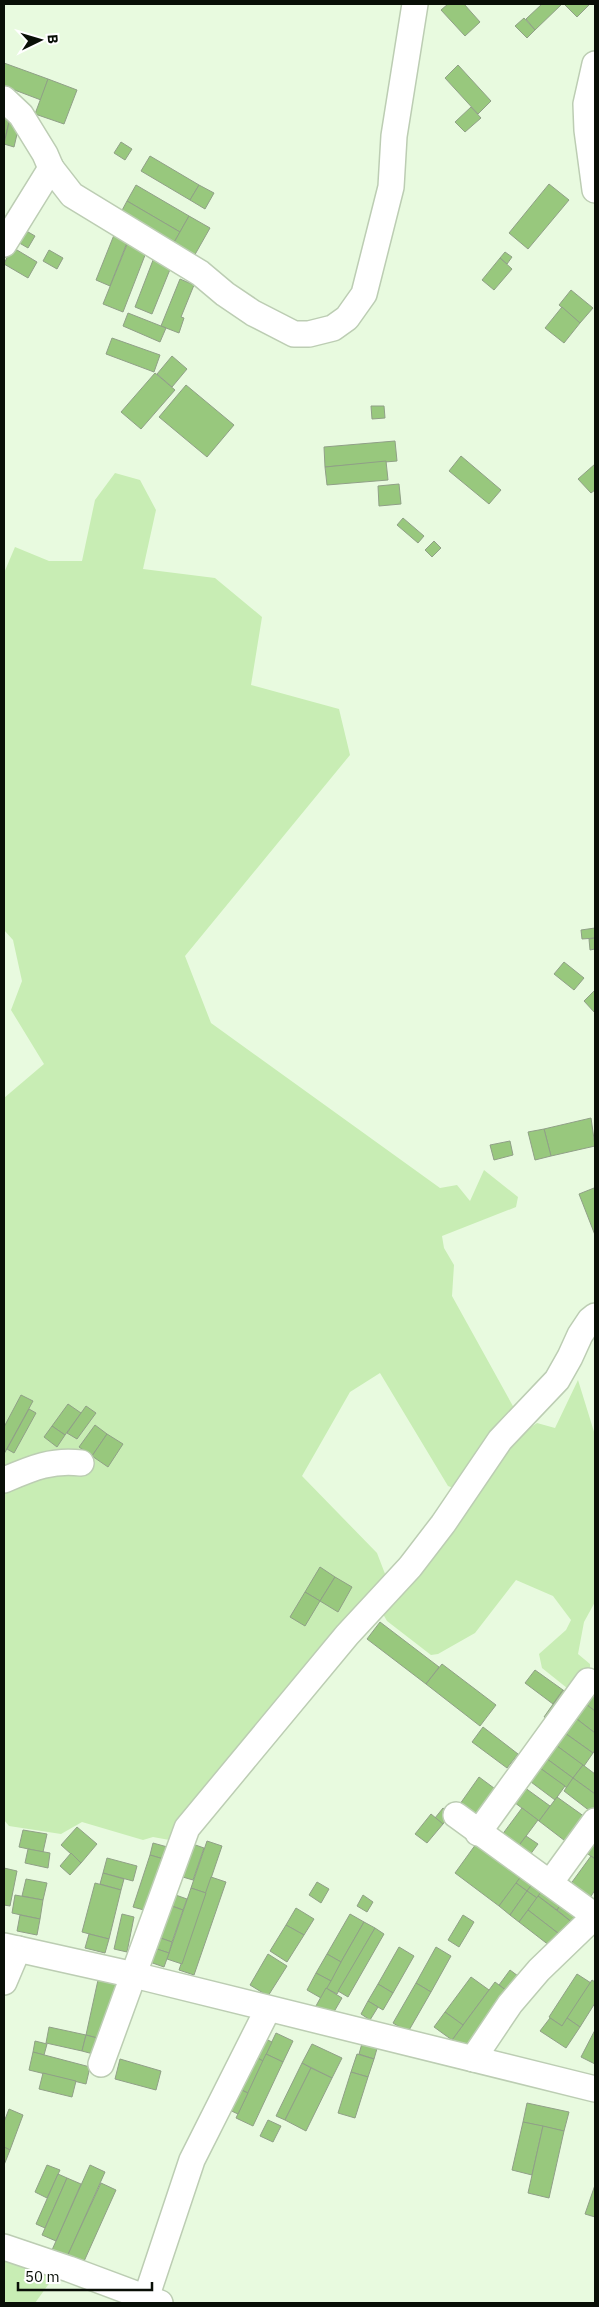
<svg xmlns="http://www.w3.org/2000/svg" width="599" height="2307" font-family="'IBM Plex Sans',sans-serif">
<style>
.green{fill:#c8edb4}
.building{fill:#98c87d;stroke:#90a087}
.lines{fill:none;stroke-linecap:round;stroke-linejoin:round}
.minor-casing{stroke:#bccdb3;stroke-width:28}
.minor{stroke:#fff;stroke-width:25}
</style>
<rect width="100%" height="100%" fill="#e8fadf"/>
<g class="green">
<path d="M115 473 140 480 156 510 143 569 215 578 262 617 251 685 339 709 350 755 185 956 211 1023 440 1188 457 1185 470 1201 484 1170 518 1197 516 1207 442 1236 444 1248 454 1265 452 1296 514 1408 461 1491 448 1486 380 1373 350 1392 302 1476 377 1553 387 1579 175 1841 153 1837 143 1840 82 1822 61 1834 9 1826 4 1820V1098L44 1064 11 1010 22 981 13 940 4 930V573L15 547 49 561H82L95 500Z"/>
<path d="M578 1380 595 1435V1602L584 1622 578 1654 590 1664V1670L572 1692 542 1668 539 1654 566 1630 571 1620 553 1596 516 1580 475 1633 438 1654 431 1655 387 1621 383 1614 435 1555 509 1442 537 1423 555 1428Z"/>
<path d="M4 2254 44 2267 53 2278 35 2303H4Z"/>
</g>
<g class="building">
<path d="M448 4H464L480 22 465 36 441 10Z"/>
<path d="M542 4H562L535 30 526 19Z"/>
<path d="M564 4H590L577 17Z"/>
<path d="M524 18 535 30 527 38 515 26Z"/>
<path d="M4 63 48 79 41 100 4 86Z"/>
<path d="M458 65 491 101 478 114 445 78Z"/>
<path d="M48 79 77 90 64 124 35 114Z"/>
<path d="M4 107 12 109 4 143Z"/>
<path d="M471 107 481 118 465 132 455 122Z"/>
<path d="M11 114 21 117 14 147 4 144Z"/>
<path d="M121 142 132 149 125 160 114 153Z"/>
<path d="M150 156 199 185 190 200 141 171Z"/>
<path d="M549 184 569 200 528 249 509 233Z"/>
<path d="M136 185 189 216 180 232 127 201Z"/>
<path d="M199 185 214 193 205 209 190 200Z"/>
<path d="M127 201 180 232 172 246 119 216Z"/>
<path d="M189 216 210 228 193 258 172 246Z"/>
<path d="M23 229 35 236 28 248 16 241Z"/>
<path d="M116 230 130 235 110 286 96 280Z"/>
<path d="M128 242 147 250 123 312 103 304Z"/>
<path d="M12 247 37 262 28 278 4 264Z"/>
<path d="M49 250 63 258 57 269 43 261Z"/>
<path d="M505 252 512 257 507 264 500 258Z"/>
<path d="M155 255 173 262 152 314 135 307Z"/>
<path d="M500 258 512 269 494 290 482 280Z"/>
<path d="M180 279 194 285 181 317 184 318 179 333 161 326Z"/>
<path d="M571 290 593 308 580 323 559 305Z"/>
<path d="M562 307 580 323 564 343 545 328Z"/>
<path d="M128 313 166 328 160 342 123 326Z"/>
<path d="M112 338 160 355 154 372 106 354Z"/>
<path d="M172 356 187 369 172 387 157 374Z"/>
<path d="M155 373 175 390 141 429 121 412Z"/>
<path d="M186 385 234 425 207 457 159 417Z"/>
<path d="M371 406H384L385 418 372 419Z"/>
<path d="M395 441 397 461 325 467 324 447Z"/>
<path d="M461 456 501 490 489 504 449 471Z"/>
<path d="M386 461 388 480 327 485 325 467Z"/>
<path d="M595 464V490L591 493 578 479Z"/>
<path d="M399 484 401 504 379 506 378 486Z"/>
<path d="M403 518 424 536 418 543 397 525Z"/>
<path d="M434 541 441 548 432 557 425 550Z"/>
<path d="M595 928V938L582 939 581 930Z"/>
<path d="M595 938V949L590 950 589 939Z"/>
<path d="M564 962 584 978 574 990 554 974Z"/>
<path d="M595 990V1013L584 1001Z"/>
<path d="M591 1118 595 1146 551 1156 544 1129Z"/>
<path d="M544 1129 551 1156 535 1160 528 1132Z"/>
<path d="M510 1141 513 1155 494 1160 490 1145Z"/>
<path d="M594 1188 595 1192V1235L579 1194Z"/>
<path d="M21 1395 33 1401 4 1454V1427Z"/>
<path d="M68 1404 81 1413 65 1435 52 1426Z"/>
<path d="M86 1406 96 1413 77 1439 67 1433Z"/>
<path d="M29 1409 36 1413 14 1453 7 1449Z"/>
<path d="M95 1425 107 1434 92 1456 79 1447Z"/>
<path d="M52 1426 65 1435 57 1447 44 1437Z"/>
<path d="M107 1434 123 1444 108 1467 92 1456Z"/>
<path d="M320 1567 335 1577 320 1601 305 1592Z"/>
<path d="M335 1577 352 1587 338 1612 320 1601Z"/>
<path d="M305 1592 320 1601 305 1626 290 1617Z"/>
<path d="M380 1622 439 1667 426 1684 367 1639Z"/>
<path d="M442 1664 496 1705 480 1726 426 1684Z"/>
<path d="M535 1670 563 1690 553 1704 525 1683Z"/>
<path d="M563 1690 574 1698 554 1725 544 1717Z"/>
<path d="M595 1690V1711L579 1699Z"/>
<path d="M579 1699 595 1711V1733L569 1713Z"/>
<path d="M569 1713 595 1733V1750L593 1753 558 1728Z"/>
<path d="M483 1727 518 1754 507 1768 472 1742Z"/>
<path d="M562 1731 593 1753 584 1766 553 1743Z"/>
<path d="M553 1743 583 1765 573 1778 543 1756Z"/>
<path d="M543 1756 573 1778 567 1788 536 1765Z"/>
<path d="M533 1763 565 1786 555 1800 523 1776Z"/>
<path d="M583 1765 595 1774V1794L573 1778Z"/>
<path d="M479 1777 502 1794 478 1828 455 1811Z"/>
<path d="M573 1778 595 1794V1815L564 1791Z"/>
<path d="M517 1782 550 1806 539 1821 506 1796Z"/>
<path d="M557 1797 592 1822 573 1847 539 1821Z"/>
<path d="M443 1808 451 1814 443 1824 435 1818Z"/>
<path d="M522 1808 538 1820 512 1855 496 1843Z"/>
<path d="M431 1814 443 1824 427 1843 415 1834Z"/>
<path d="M77 1827 97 1844 81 1863 61 1845Z"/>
<path d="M23 1830 47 1834 43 1852 19 1847Z"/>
<path d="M526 1836 538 1844 524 1863 512 1855Z"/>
<path d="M595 1839V1859L581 1849Z"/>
<path d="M207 1841 222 1846 206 1893 191 1888Z"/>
<path d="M187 1842 204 1848 193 1880 176 1875Z"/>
<path d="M153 1843 171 1848 167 1860 150 1855Z"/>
<path d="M476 1844 520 1878 499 1906 455 1873Z"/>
<path d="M28 1849 50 1853 48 1868 25 1863Z"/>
<path d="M71 1853 81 1863 70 1875 60 1866Z"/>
<path d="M150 1855 167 1860 151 1912 133 1907Z"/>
<path d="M591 1856 595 1859V1890L586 1904 567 1889Z"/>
<path d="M107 1858 137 1866 133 1881 103 1873Z"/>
<path d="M4 1868 17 1871 10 1906 4 1905Z"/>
<path d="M525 1871 536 1879 527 1891 516 1883Z"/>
<path d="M103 1873 124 1879 121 1890 100 1884Z"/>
<path d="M211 1877 226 1882 194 1975 179 1970Z"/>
<path d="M26 1879 47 1883 43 1900 22 1896Z"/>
<path d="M536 1879 546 1886 537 1898 527 1891Z"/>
<path d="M317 1882 329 1889 321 1903 309 1895Z"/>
<path d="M95 1883 121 1890 109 1939 82 1932Z"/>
<path d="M516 1883 527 1891 510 1915 499 1906Z"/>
<path d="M546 1886 564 1900 557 1910 538 1896Z"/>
<path d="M191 1888 206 1893 182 1964 167 1959Z"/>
<path d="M527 1891 537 1898 519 1922 510 1915Z"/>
<path d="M170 1893 187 1899 183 1910 166 1904Z"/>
<path d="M15 1895 43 1900 40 1919 12 1913Z"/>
<path d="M363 1895 373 1902 367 1912 357 1906Z"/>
<path d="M538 1896 573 1923 563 1937 528 1910Z"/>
<path d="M564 1900 581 1913 573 1923 557 1910Z"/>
<path d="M163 1903 183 1910 172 1942 152 1935Z"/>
<path d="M296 1908 314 1919 304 1935 286 1925Z"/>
<path d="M528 1910 563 1937 554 1949 519 1922Z"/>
<path d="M122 1914 134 1917 127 1952 114 1949Z"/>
<path d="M350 1914 364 1922 341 1962 327 1954Z"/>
<path d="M20 1915 40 1919 37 1935 17 1931Z"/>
<path d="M463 1915 474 1922 459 1947 448 1940Z"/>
<path d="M364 1922 375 1928 337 1994 326 1988Z"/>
<path d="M286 1925 304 1935 287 1962 270 1951Z"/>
<path d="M375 1928 384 1934 348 1997 338 1991Z"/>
<path d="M89 1934 109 1939 105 1953 85 1948Z"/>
<path d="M152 1935 172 1942 169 1953 148 1946Z"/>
<path d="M148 1946 169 1953 164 1967 144 1960Z"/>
<path d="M399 1947 414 1956 393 1993 378 1984Z"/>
<path d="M436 1947 451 1956 431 1992 416 1983Z"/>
<path d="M268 1954 287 1966 268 1996 250 1985Z"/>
<path d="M327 1954 341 1962 331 1981 316 1973Z"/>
<path d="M510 1970 522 1979 511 1994 499 1985Z"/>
<path d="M316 1973 331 1981 321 1998 307 1990Z"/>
<path d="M577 1974 591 1983 562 2026 549 2017Z"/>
<path d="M471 1977 489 1990 463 2025 445 2012Z"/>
<path d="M98 1980 118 1984 105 2040 86 2035Z"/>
<path d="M592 1980 595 1982V2003L580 2027 567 2018Z"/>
<path d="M495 1982 511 1994 467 2052 452 2040Z"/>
<path d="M416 1983 431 1992 408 2032 393 2023Z"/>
<path d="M378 1984 393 1993 383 2010 368 2001Z"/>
<path d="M326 1988 342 1998 328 2022 312 2013Z"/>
<path d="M368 2001 378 2007 370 2020 361 2014Z"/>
<path d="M445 2012 463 2025 452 2040 434 2027Z"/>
<path d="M550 2018 562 2026 567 2018 580 2027 566 2048 540 2031Z"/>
<path d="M49 2027 86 2035 82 2051 46 2043Z"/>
<path d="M595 2030V2064L581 2057Z"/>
<path d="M276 2033 293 2041 283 2062 266 2054Z"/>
<path d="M86 2035 101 2039 97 2055 82 2051Z"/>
<path d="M257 2035 272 2042 263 2061 248 2053Z"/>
<path d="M363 2040 378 2045 374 2059 359 2054Z"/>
<path d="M35 2041 47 2044 44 2055 33 2052Z"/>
<path d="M312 2044 342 2058 332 2078 302 2063Z"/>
<path d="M33 2052 90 2067 86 2084 29 2070Z"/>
<path d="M248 2053 263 2061 248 2093 233 2086Z"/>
<path d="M266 2054 283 2062 253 2126 236 2118Z"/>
<path d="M357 2054 374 2059 368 2077 351 2072Z"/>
<path d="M120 2059 161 2071 156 2090 115 2079Z"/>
<path d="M302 2063 311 2068 285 2120 276 2116Z"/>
<path d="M311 2068 332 2078 306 2131 285 2120Z"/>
<path d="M351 2072 368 2077 355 2118 338 2113Z"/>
<path d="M43 2073 76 2081 72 2097 39 2089Z"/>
<path d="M233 2086 248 2093 238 2114 223 2107Z"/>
<path d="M527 2103 569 2112 564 2131 523 2122Z"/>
<path d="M9 2109 23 2115 10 2150 4 2147V2122Z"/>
<path d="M268 2120 281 2126 273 2142 260 2136Z"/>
<path d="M523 2122 543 2126 532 2175 512 2170Z"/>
<path d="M543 2126 564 2131 549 2198 528 2193Z"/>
<path d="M4 2147 10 2150 4 2165Z"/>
<path d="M47 2165 60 2170 47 2198 35 2192Z"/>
<path d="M90 2165 105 2172 67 2257 52 2250Z"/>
<path d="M58 2174 67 2178 45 2228 36 2224Z"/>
<path d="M67 2178 81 2184 56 2241 42 2235Z"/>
<path d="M101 2183 116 2190 81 2268 65 2261Z"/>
<path d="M595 2185V2217L585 2214Z"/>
</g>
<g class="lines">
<g class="minor-casing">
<g id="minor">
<path d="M595 64 586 104 587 130 595 190"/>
<path d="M4 99 21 115 45 154 51 168 72 195 200 273 225 294 253 313 294 334H309L333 328 347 318 364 294 391 187 394 136 415 4"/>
<path d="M4 244 51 168"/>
<path d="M4 1480C30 1469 52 1459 81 1463"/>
<path d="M456 1815 595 1916 539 1970 510 2004 473 2059"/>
<path d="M478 1833 588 1681"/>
<path d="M550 1883 595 1821"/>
<path d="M4 1946 134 1975 595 2089"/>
<path d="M4 1982 18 1949"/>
<path d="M101 2064 187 1828 347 1635 410 1567 443 1524 500 1440 557 1380 570 1357 580 1335 590 1320 595 1316"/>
<path d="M4 2247 69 2269 160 2303"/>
<path d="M146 2298 192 2160 268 2009"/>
</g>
</g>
<use href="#minor" class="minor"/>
</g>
<rect width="599" height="2307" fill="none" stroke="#090f07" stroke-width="10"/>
<g transform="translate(40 40) rotate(85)" stroke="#ffffff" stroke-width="4" paint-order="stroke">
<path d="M0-4L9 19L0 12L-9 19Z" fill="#090f07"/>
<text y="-8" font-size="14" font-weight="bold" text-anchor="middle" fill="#090f07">B</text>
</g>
<path d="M18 2282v8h134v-8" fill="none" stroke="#090f07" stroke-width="2.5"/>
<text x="25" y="2282" font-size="15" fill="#090f07" stroke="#ffffff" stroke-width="4" paint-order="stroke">50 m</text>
</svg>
